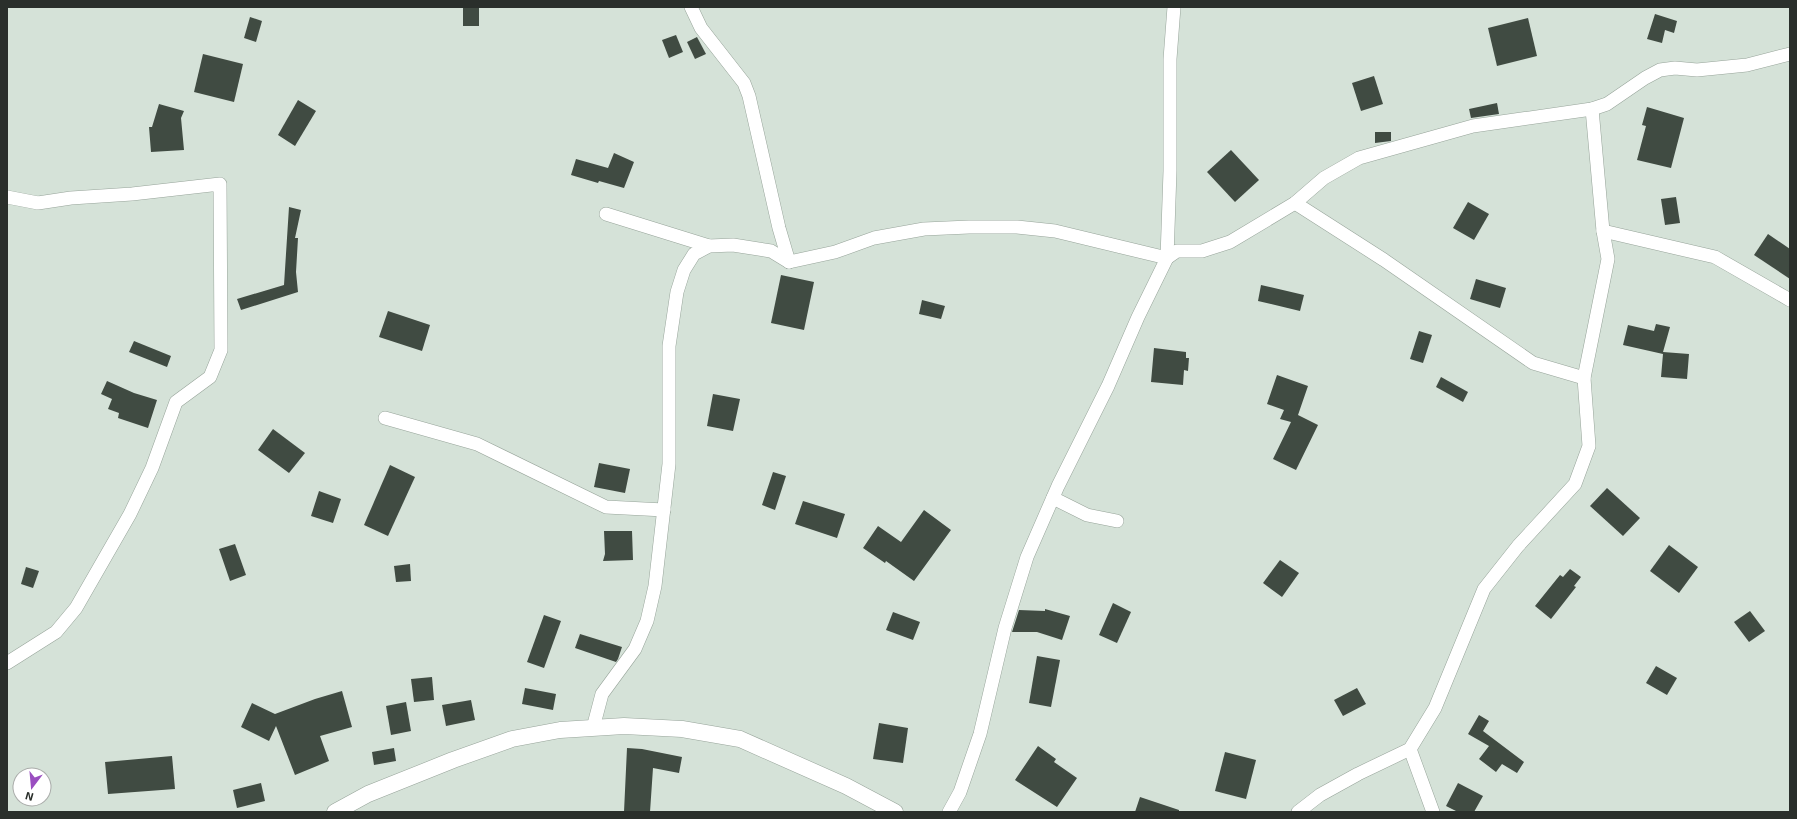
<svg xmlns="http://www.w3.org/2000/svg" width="1797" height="819" font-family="'Exo 2',sans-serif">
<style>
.building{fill:#404b42}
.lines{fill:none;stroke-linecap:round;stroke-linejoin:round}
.minor-casing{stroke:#97a49a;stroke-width:14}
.tertiary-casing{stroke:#97a49a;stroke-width:17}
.minor{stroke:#fff;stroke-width:13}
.tertiary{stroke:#fff;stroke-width:16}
</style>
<rect width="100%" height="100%" fill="#d5e2d8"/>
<g class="building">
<rect x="463" y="7" width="16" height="19"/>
<path d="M1655 14 1677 21 1674 33 1665 30 1662 43 1647 39Z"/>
<path d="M250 17 262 21 256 42 244 38Z"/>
<path d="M1528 18 1537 56 1497 66 1488 28Z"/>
<path d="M676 35 683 52 669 58 662 40Z"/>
<path d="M697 37 706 54 695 59 687 42Z"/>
<path d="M203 54 243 64 234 102 194 92Z"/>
<path d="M1374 76 1383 104 1361 111 1352 83Z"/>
<path d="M298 100 316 111 295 146 278 135Z"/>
<path d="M1497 103 1499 114 1471 118 1469 109Z"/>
<path d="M159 104 184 111 181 118 184 150 151 152 149 127H152Z"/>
<path d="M1647 107 1684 118 1671 168 1637 160 1646 126 1642 125Z"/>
<path d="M1375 132H1391V141L1375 143Z"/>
<path d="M1231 150 1259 180 1235 202 1207 172Z"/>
<path d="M614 153 634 162 624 188 599 181 598 183 571 175 576 159 608 168Z"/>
<path d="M1676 197 1680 223 1665 225 1661 199Z"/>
<path d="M1468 202 1489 214 1474 240 1453 228Z"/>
<path d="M289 207 301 210 295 238H298L296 272 298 292 241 310 237 299 284 285Z"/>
<path d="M1768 234 1790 249V279L1754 255Z"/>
<path d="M781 275 814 282 804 330 771 323Z"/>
<path d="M1476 279 1506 288 1500 308 1470 299Z"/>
<path d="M1261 285 1304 295 1300 311 1258 301Z"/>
<path d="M922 300 945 306 941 319 919 314Z"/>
<path d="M388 311 430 325 422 351 379 337Z"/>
<path d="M1656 324 1670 327 1663 352 1689 354 1687 379 1661 377 1663 354 1623 345 1628 325 1654 331Z"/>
<path d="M1419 331 1432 335 1423 363 1410 359Z"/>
<path d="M134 341 171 356 167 367 129 352Z"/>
<path d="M1154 348 1186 352V358H1189L1188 371 1184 370 1183 385 1151 382Z"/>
<path d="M1277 375 1308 386 1298 415 1318 425 1296 470 1273 459 1291 422 1280 419 1284 410 1267 404Z"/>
<path d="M1441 377 1468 392 1463 402 1436 387Z"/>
<path d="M107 381 134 393 157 400 148 428 118 418 119 413 108 409 112 399 101 394Z"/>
<path d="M713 394 740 399 733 431 707 426Z"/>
<path d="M273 429 305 453 289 473 258 450Z"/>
<path d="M599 463 630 469 625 493 594 487Z"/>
<path d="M390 465 415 477 388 536 364 525Z"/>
<path d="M773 472 786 476 775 510 762 505Z"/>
<path d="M1607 488 1640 518 1623 536 1590 506Z"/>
<path d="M319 491 341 499 333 523 311 516Z"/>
<path d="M803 501 845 514 837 538 795 524Z"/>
<path d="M924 510 951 530 914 581 886 561 885 563 863 548 878 526 901 542Z"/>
<path d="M604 531H632L633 560 603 561 605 554Z"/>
<path d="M235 544 246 575 230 581 219 549Z"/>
<path d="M1669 545 1698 567 1679 593 1650 571Z"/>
<path d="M1280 560 1299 573 1282 597 1263 583Z"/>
<path d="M410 564 411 581 396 582 394 566Z"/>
<path d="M26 567 39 571 33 588 21 584Z"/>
<path d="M1570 569 1581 577 1574 586 1576 587 1551 619 1535 606 1560 575 1563 577Z"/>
<path d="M1113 603 1131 612 1117 643 1099 635Z"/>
<path d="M1045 609 1070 616 1062 640 1037 632H1012L1019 610 1045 611Z"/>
<path d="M1750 611 1765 631 1749 642 1734 622Z"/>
<path d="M893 612 920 622 913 640 886 630Z"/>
<path d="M544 615 561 621 544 668 527 662Z"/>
<path d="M580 634 622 647 618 659 616 662 575 648Z"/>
<path d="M1037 656 1060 660 1051 707 1029 703Z"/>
<path d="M1656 666 1677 678 1667 695 1646 683Z"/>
<path d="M432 677 434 700 414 702 411 679Z"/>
<path d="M525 688 556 694 553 710 522 704Z"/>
<path d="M1357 688 1366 704 1343 716 1334 700Z"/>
<path d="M342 691 352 727 320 736 329 761 295 775 276 726 269 741 241 727 252 703 275 714 315 699Z"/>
<path d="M471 700 475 720 446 726 442 705Z"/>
<path d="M406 702 411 731 391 735 386 706Z"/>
<path d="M1479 715 1489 721 1483 731 1524 762 1517 773 1502 764 1496 772 1479 759 1489 746 1468 734Z"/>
<path d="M879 723 908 728 903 763 873 759Z"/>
<path d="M1038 746 1056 759 1054 762 1077 778 1057 807 1015 780Z"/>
<path d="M394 748 396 761 374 765 372 752Z"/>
<path d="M627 748 642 749 682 757 679 773 653 768 650 812H624Z"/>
<path d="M1225 752 1256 760 1246 799 1215 791Z"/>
<path d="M172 756 175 789 108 794 105 762Z"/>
<path d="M261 783 265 801 237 808 233 790Z"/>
<path d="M1458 783 1483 796 1474 812H1458L1446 806Z"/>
<path d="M1140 797 1179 810V812H1135Z"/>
</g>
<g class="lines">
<g class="minor-casing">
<g id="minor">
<path d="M691 7 701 28 744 83 749 96 779 228 789 262"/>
<path d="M7 197 38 203 71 198 132 194 220 184 221 350 210 377 176 402 152 468 130 514 76 608 56 632 7 663"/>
<path d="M1295 203 1384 260 1533 363 1584 378"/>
<path d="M606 214 709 246"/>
<path d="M1603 231 1715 257 1790 300"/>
<path d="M385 418 477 444 606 507 664 510"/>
<path d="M1053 498 1087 515 1117 521"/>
<path d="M593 728 602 694 635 649 647 621 655 586 669 464V346L677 292 684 270 694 254 709 246 733 245 771 251 789 262 835 252 874 238 924 229 969 227H1017L1055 231 1167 258 1177 251H1202L1230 242 1295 203 1324 178 1359 158 1473 126 1592 109 1607 104 1645 78 1660 70 1675 68 1697 70 1747 65 1790 54"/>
<path d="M1410 749 1433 812"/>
<path d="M949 812 960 792 980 734 1005 628 1027 557 1058 486 1108 386 1138 317 1167 258 1170 171V59L1174 7"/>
<path d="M1298 812 1320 795 1358 774 1410 749 1435 708 1484 589 1518 546 1575 484 1589 446 1584 378 1608 259 1603 231 1592 109"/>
</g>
</g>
<g class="tertiary-casing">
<path id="tertiary" d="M335 812 368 794 453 760 512 739 560 730 624 726 682 729 740 739 846 786 895 812"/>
</g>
<use href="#minor" class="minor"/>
<use href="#tertiary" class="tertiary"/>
</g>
<rect width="1797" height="819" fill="none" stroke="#2a2f2b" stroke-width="16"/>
<g transform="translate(32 787) rotate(196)"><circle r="19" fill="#ffffff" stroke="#aaacaa"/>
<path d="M0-3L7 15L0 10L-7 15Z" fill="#9a4ec0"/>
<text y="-6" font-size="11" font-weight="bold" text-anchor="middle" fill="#2a2f2b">N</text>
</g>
</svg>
